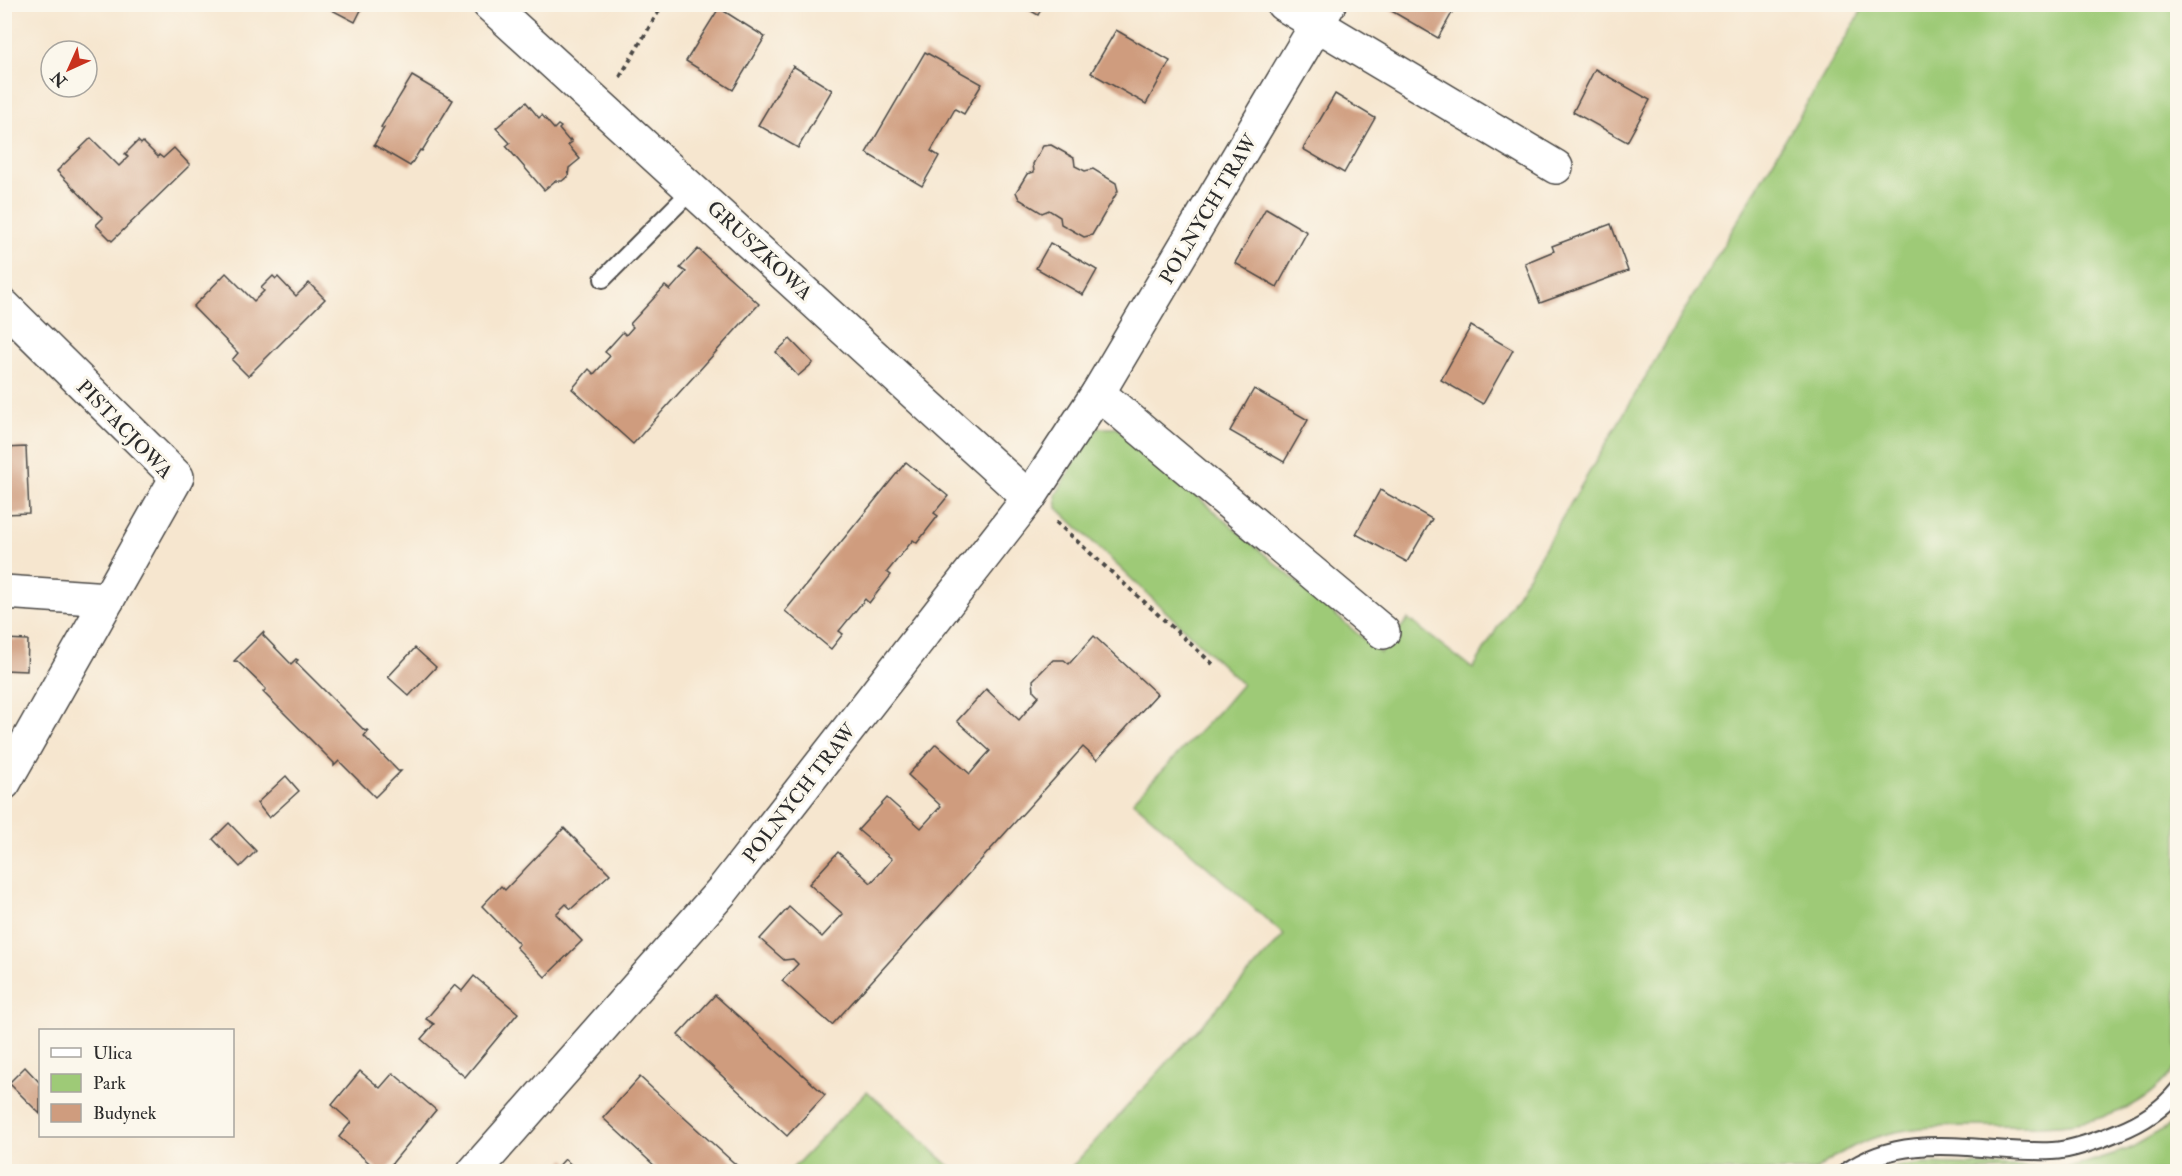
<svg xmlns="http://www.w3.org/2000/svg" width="2182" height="1176" font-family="'IM FELL Double Pica',serif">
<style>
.green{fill:#9eca77;stroke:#647a51;stroke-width:1.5}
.building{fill:#cf9c7e}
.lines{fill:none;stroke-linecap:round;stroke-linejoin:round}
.lane-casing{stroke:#494744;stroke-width:20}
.street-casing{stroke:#494744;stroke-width:36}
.path{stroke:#494744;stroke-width:4;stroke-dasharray:4.5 4.5;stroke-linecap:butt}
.lane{stroke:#fff;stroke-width:16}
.street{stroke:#fff;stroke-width:33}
.labels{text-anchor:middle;stroke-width:6;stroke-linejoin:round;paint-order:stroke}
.street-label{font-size:20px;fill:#2b2b2b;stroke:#fbf7ec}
</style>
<rect width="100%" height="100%" fill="#fbf7ec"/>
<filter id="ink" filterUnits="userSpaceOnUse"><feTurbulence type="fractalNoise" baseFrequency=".0167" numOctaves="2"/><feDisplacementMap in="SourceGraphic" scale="12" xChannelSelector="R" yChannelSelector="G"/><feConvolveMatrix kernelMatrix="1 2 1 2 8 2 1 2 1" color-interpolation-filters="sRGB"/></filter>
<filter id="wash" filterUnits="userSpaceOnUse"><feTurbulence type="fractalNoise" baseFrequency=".008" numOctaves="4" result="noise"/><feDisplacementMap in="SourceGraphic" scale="24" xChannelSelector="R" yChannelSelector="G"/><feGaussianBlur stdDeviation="1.35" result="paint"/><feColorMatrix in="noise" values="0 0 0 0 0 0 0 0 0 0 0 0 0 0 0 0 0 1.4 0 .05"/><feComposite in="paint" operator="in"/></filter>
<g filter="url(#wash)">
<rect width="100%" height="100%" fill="#f6e6cf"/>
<g class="green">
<path d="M1865 5H2177V1066C2092 1176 1949 1088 1841 1153 1831 1159 1822 1164 1815 1171H1068L1284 935 1133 801 1218 712 1242 684 1057 508 1056 495 1088 438 1099 428H1117L1380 653 1408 619 1473 669Z"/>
<path d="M867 1091 955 1171H790Z"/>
<path d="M2177 1118V1171H1889L1896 1167 1925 1164 2055 1168 2076 1166 2129 1149 2169 1126Z"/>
</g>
<g id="blocks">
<g class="building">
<path d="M327 4H364L355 22 326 7Z"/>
<path d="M1019 4H1044L1038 15Z"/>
<path d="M1383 4H1457L1438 38 1383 6Z"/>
<path d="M719 8 765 37 733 90 686 61Z"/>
<path d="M1116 30 1170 61 1146 104 1091 73Z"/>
<path d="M925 52 982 84 964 114 955 109 931 151 939 156 922 186 866 153Z"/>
<path d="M793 66 832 90 798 148 758 125Z"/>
<path d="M1595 69 1650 100 1627 142 1573 112Z"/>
<path d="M412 76 453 100 422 151 420 150 410 166 374 145 384 128 381 127Z"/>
<path d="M1335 94 1375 118 1344 173 1303 149Z"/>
<path d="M526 102 539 118 542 115 554 129 558 125 561 127 559 129 569 141 570 139 572 142 568 145 580 159 569 168 568 176 562 181H555L544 190 506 146 510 143 496 128Z"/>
<path d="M91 138 119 166 128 157 125 154 138 141 141 144 143 142 158 157 159 155 163 158 174 148 190 165 112 241 96 225 103 218 57 171Z"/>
<path d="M1051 145 1074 158 1075 166 1085 171 1093 169 1116 183 1118 191 1092 235 1084 237 1061 224 1060 217 1049 210 1042 213 1019 199 1016 192 1027 174 1034 172 1033 164 1043 146Z"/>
<path d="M1266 208 1307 232 1277 287 1235 263Z"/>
<path d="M1611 224 1628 271 1540 303 1525 263 1554 251 1552 246Z"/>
<path d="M1050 243 1097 270 1083 295 1036 268Z"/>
<path d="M698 249 759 304 633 444 572 389 589 369 594 374 610 356 605 352 623 332 626 335 633 327 630 324 665 286 670 290 686 272 680 268Z"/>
<path d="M226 273 254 301 264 291 261 288 273 276 276 279 278 277 296 296 309 283 325 299 248 376 232 360 238 353 193 307Z"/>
<path d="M1471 326 1513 350 1483 404 1441 380Z"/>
<path d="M790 339 813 363 798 376 776 352Z"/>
<path d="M1254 389 1308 420 1284 462 1230 431Z"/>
<path d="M26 447 29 513 4 514V448Z"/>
<path d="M906 462 948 496 934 513 938 516 917 543 913 540 887 572 891 575 869 603 865 599 839 631 843 634 831 649 785 611Z"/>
<path d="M1380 490 1432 519 1407 562 1356 534Z"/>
<path d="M263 632 264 633 263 635 291 664 296 659 298 660 296 662 365 731 367 730 368 731 364 736 398 771H401L375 797 339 761 334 766V763L263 692 266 689 237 661 236 662 234 661Z"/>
<path d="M1094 636 1157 694 1097 760 1083 747 832 1025 782 981 798 964 793 959 784 960 760 939 789 907 822 937 843 914 809 884 838 852 871 883 882 871 892 859 858 830 887 798 921 828 941 806 908 775 936 744 970 774 980 762 990 751 957 721 986 689 1019 720 1039 696 1034 691 1033 680 1053 660H1064L1069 664Z"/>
<path d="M4 639 28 640 27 671 4 670Z"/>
<path d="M415 648 436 667 409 696 388 677Z"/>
<path d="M286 776 299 791 269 818 257 803Z"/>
<path d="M229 823 256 851 240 867 213 839Z"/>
<path d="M564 828 610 874 571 909 566 904 556 914 582 941 545 977 516 947 519 944 482 906 501 886 505 890Z"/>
<path d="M474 976 518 1013 465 1077 421 1039 434 1024 426 1019 455 985 462 991Z"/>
<path d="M715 995 825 1095 787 1136 678 1035Z"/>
<path d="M25 1067 40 1083V1114L9 1083Z"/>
<path d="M360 1071 380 1088 393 1073 436 1110 385 1172H380L339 1137 351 1122 332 1105Z"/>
<path d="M640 1077 667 1102 744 1172H661L657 1168 603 1118Z"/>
<path d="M565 1159 579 1172H553Z"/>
</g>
</g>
</g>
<g filter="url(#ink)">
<use href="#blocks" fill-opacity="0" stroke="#494744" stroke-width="1.5"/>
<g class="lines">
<g class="lane-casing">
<g id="lane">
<path d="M603 279 693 189"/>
<path d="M1846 1172C1908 1128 1982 1154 2052 1151 2069 1151 2102 1139 2118 1132 2141 1123 2162 1110 2178 1090"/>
</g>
</g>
<g class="street-casing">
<g id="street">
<path d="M489 4 1029 498"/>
<path d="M1283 4 1556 167"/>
<path d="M4 306 177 477 4 783"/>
<path d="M1098 393 1383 632"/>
<path d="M4 592 108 599"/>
<path d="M474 1172 722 891 1029 498 1098 393 1329 4"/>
</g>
</g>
<g class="path">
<path d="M620 77 663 4"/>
<path d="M1056 522 1215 666"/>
</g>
<use href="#lane" class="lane"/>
<use href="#street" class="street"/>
</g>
</g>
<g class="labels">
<g class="street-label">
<text transform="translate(1208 209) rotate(-59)" y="7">POLNYCH TRAW</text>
<text transform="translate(760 250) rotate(43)" y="7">GRUSZKOWA</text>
<text transform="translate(125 429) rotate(46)" y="7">PISTACJOWA</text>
<text transform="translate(799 793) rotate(-52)" y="7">POLNYCH TRAW</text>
</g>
</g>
<rect width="2182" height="1176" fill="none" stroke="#fbf7ec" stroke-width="24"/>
<rect x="39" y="1029" width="195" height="108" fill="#fbf7ec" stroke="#a8a59f" stroke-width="1.5"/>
<rect x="51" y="1048" width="30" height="9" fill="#ffffff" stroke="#a8a59f" stroke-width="1.5"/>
<text x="93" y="1059" font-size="18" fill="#2b2b2b">Ulica</text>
<rect x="51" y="1074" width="30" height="18" fill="#9eca77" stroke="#a8a59f" stroke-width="1.5"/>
<text x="93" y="1089" font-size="18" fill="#2b2b2b">Park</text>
<rect x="51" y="1104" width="30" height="18" fill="#cf9c7e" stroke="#a8a59f" stroke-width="1.5"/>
<text x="93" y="1119" font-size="18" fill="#2b2b2b">Budynek</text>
<g transform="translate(69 69) rotate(225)"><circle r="28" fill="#fbf7ec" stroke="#a8a59f" stroke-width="1.5"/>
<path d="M0-4.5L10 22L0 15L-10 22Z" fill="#c8321e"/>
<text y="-9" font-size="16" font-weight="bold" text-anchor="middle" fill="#2b2b2b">N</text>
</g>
</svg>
